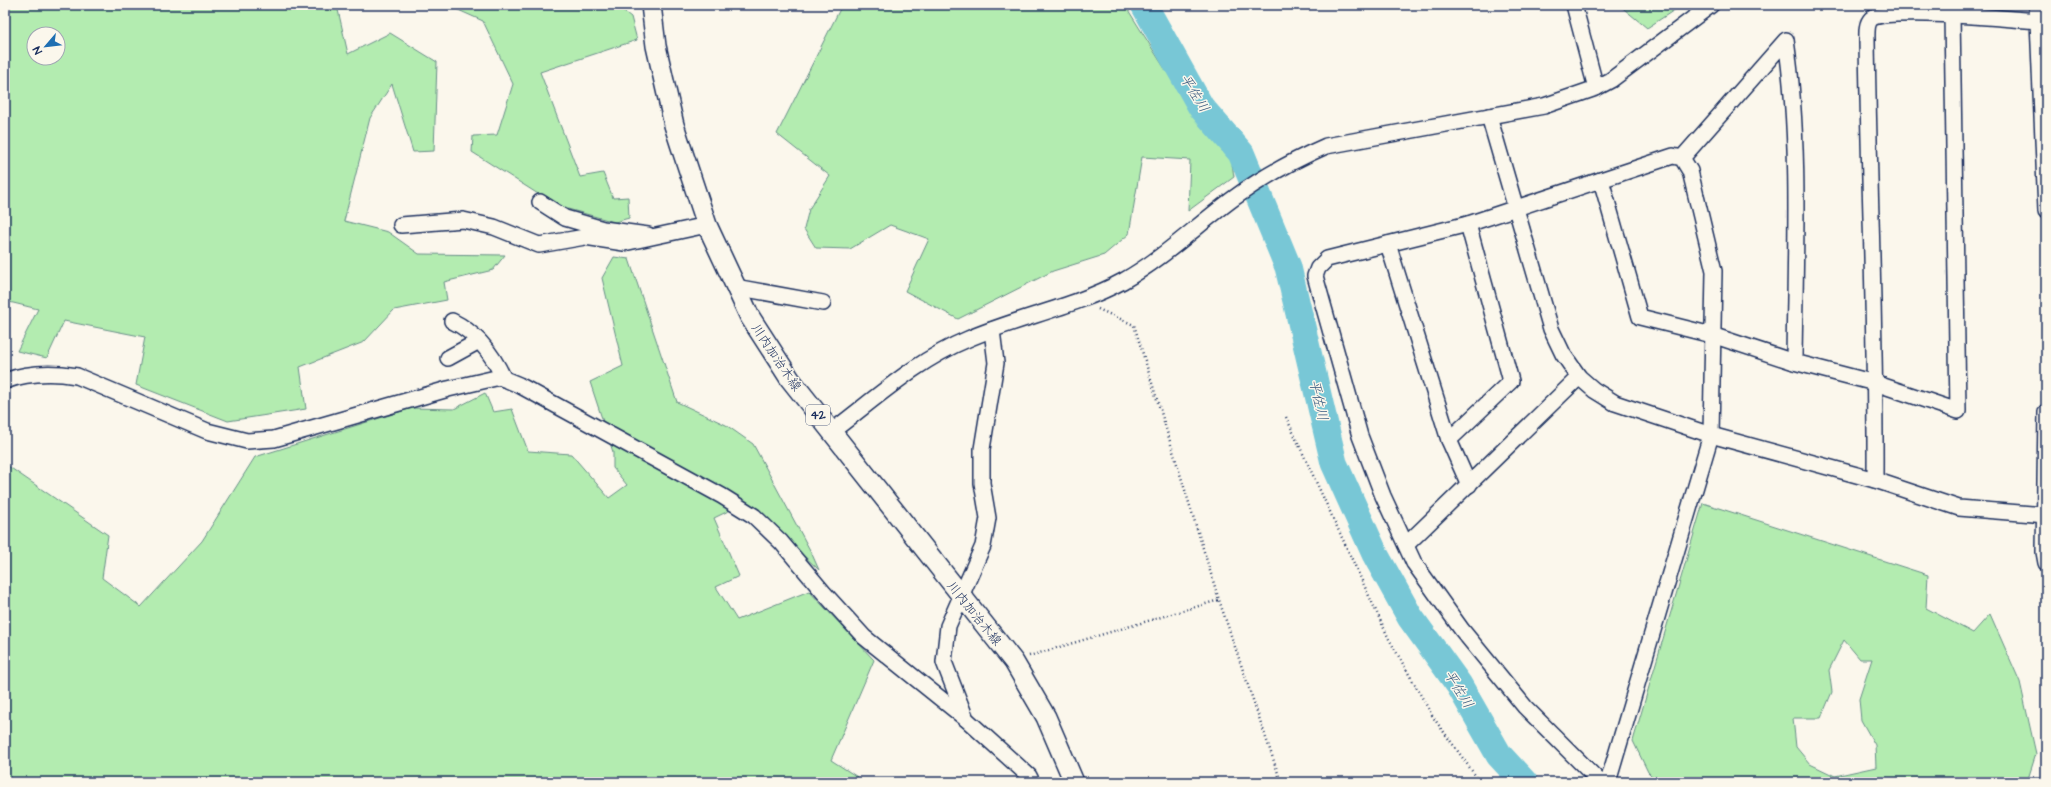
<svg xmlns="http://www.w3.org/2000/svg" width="2051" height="787" font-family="'Architects Daughter','Klee One',sans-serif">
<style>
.green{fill:#b3ecb0;stroke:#678e87;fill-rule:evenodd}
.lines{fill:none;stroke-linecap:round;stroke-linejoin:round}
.river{stroke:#78c7d6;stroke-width:27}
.minor-casing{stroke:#1b2f5e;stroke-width:18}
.major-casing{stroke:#1b2f5e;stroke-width:22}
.path{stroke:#1b2f5e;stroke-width:2.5;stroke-dasharray:1 3;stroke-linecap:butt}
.minor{stroke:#fbf7ec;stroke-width:15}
.major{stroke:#fbf7ec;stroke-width:19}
.labels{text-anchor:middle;stroke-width:3;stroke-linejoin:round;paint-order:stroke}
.shield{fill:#fbf7ec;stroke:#5e6b89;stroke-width:1}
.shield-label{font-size:12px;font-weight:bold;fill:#1b2f5e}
.street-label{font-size:13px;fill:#1b2f5e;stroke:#fbf7ec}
.water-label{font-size:14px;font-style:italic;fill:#32557c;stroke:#fbf7ec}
</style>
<rect width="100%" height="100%" fill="#fbf7ec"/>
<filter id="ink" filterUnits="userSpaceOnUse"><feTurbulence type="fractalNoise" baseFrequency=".025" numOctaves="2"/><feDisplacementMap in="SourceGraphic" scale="8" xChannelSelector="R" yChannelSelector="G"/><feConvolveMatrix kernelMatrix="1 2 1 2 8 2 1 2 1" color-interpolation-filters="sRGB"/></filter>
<g filter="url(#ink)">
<g class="green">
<path d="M5 5H276L338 10 348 54 390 33 437 62 434 151 413 152 392 84 370 118 344 221 388 232 419 254 505 255 493 270 444 282 447 300 394 310 364 342 300 367 306 409 228 421 136 385 145 337 64 321 47 358 17 351 38 309 5 301ZM34 34H58V58H34Z"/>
<path d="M447 5H616L631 17 637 40 540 72 580 177 603 173 613 198 628 197 629 218 615 222 557 206 472 152 473 136 497 135 513 84 483 21Z"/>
<path d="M842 5H1125L1200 125 1231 157 1234 177 1188 211 1190 160 1142 157 1129 234 1104 255 1053 271 958 319 905 291 929 239 890 225 850 249 816 248 804 229 809 209 830 176 777 134Z"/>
<path d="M1619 5H1682L1647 28Z"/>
<path d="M614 257 629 259 677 402 726 425 753 444 811 552 819 570 747 502 714 518 739 576 716 587 737 620 809 591 874 660 831 760 865 782H5V464L108 535 102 578 141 607 202 541 255 457 412 408 454 409 485 393 493 412 512 409 528 451 571 454 609 498 627 485 613 468V452L590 382 623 366 602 278Z"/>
<path d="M1703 503 1928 575 1926 608 1973 633 1990 614 2020 682 2036 754 2027 782H1658L1648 772 1633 741ZM1844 640 1860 659H1872L1859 699 1861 720 1875 745 1876 767 1835 776 1810 764 1796 747 1793 718H1821L1832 692 1829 670Z"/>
</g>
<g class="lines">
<path class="river" d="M1144 5 1201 107 1241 153 1288 267 1334 463 1375 554 1410 617 1459 685 1499 755 1524 782"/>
<g class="minor-casing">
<g id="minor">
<path d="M1574 5 1596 88"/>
<path d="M2037 5 2038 21"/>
<path d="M1489 116 1551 329 1563 354 1579 377 1594 390 1615 403 1711 435 1875 480 1959 508 2046 515"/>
<path d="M1682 158 1786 40C1801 146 1795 255 1794 362"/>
<path d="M1601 180 1640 317 1712 335 1794 362 1875 383 1958 411 1952 15"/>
<path d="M540 202 565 218 603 229 648 235"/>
<path d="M401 225 463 220 494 227 539 245 585 237 624 243 707 225"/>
<path d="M1388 244 1449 440 1469 485"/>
<path d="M735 287 823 303"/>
<path d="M452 321C477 333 493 355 504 379"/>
<path d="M992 330 996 363 982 449V483L988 518 983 546 948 626 944 662 966 719 1029 776 1032 782"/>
<path d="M448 358 479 341"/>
<path d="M5 381C29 372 52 372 77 376L207 431 247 441 274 439 448 389 500 377 519 385 722 496 754 516 781 542 824 593 864 637 966 719"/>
<path d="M2046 412 2044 552 2046 563"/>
<path d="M831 432C875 399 917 360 968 339 1019 317 1075 307 1123 281 1164 258 1197 225 1234 198 1263 177 1294 160 1326 146L1544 106 1596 88 1611 80 1711 5"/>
<path d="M1449 440 1511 381 1468 224"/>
<path d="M1875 480C1876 333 1869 187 1867 40 1867 34 1866 24 1871 19 1884 7 2014 19 2038 21L2046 211"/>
<path d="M1406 545 1579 377"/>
<path d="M1600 782 1525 707 1462 630 1414 563 1383 496 1360 436 1315 276 1318 268 1327 259 1468 224 1673 156 1682 158 1690 171 1714 271 1711 435 1608 782"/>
</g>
</g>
<g class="major-casing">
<path id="major" d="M651 5 656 46 674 125 684 156 707 225 750 317 790 379 1014 662 1046 717 1074 782"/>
</g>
<g class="path">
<path d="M1098 309 1134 325 1219 600 1281 782"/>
<path d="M1286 417 1389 639 1433 717 1480 782"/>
<path d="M1029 656 1219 600"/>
</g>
<use href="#minor" class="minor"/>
<use href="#major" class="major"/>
</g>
</g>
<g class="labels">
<rect class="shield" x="806" y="405" width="24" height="20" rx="3"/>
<g class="shield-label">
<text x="818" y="419">42</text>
</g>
<g class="street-label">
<text transform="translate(777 357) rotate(56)" y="5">川内加治木線</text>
<text transform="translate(975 613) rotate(51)" y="5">川内加治木線</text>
</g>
<g class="water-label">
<text transform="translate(1195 93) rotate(58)" y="5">平佐川</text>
<text transform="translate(1319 400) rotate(77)" y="5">平佐川</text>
<text transform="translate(1459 689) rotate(58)" y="5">平佐川</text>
</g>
</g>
<rect width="2051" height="787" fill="none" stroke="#fbf7ec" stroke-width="20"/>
<rect x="10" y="10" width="2031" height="767" fill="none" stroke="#1b2f5e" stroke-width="1.5" filter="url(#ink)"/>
<g transform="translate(46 46) rotate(242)"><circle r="19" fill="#fbf7ec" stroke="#a1a7b3"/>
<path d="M0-3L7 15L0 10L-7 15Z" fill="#1f6fb2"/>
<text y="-6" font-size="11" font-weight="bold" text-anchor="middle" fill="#1b2f5e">N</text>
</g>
</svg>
